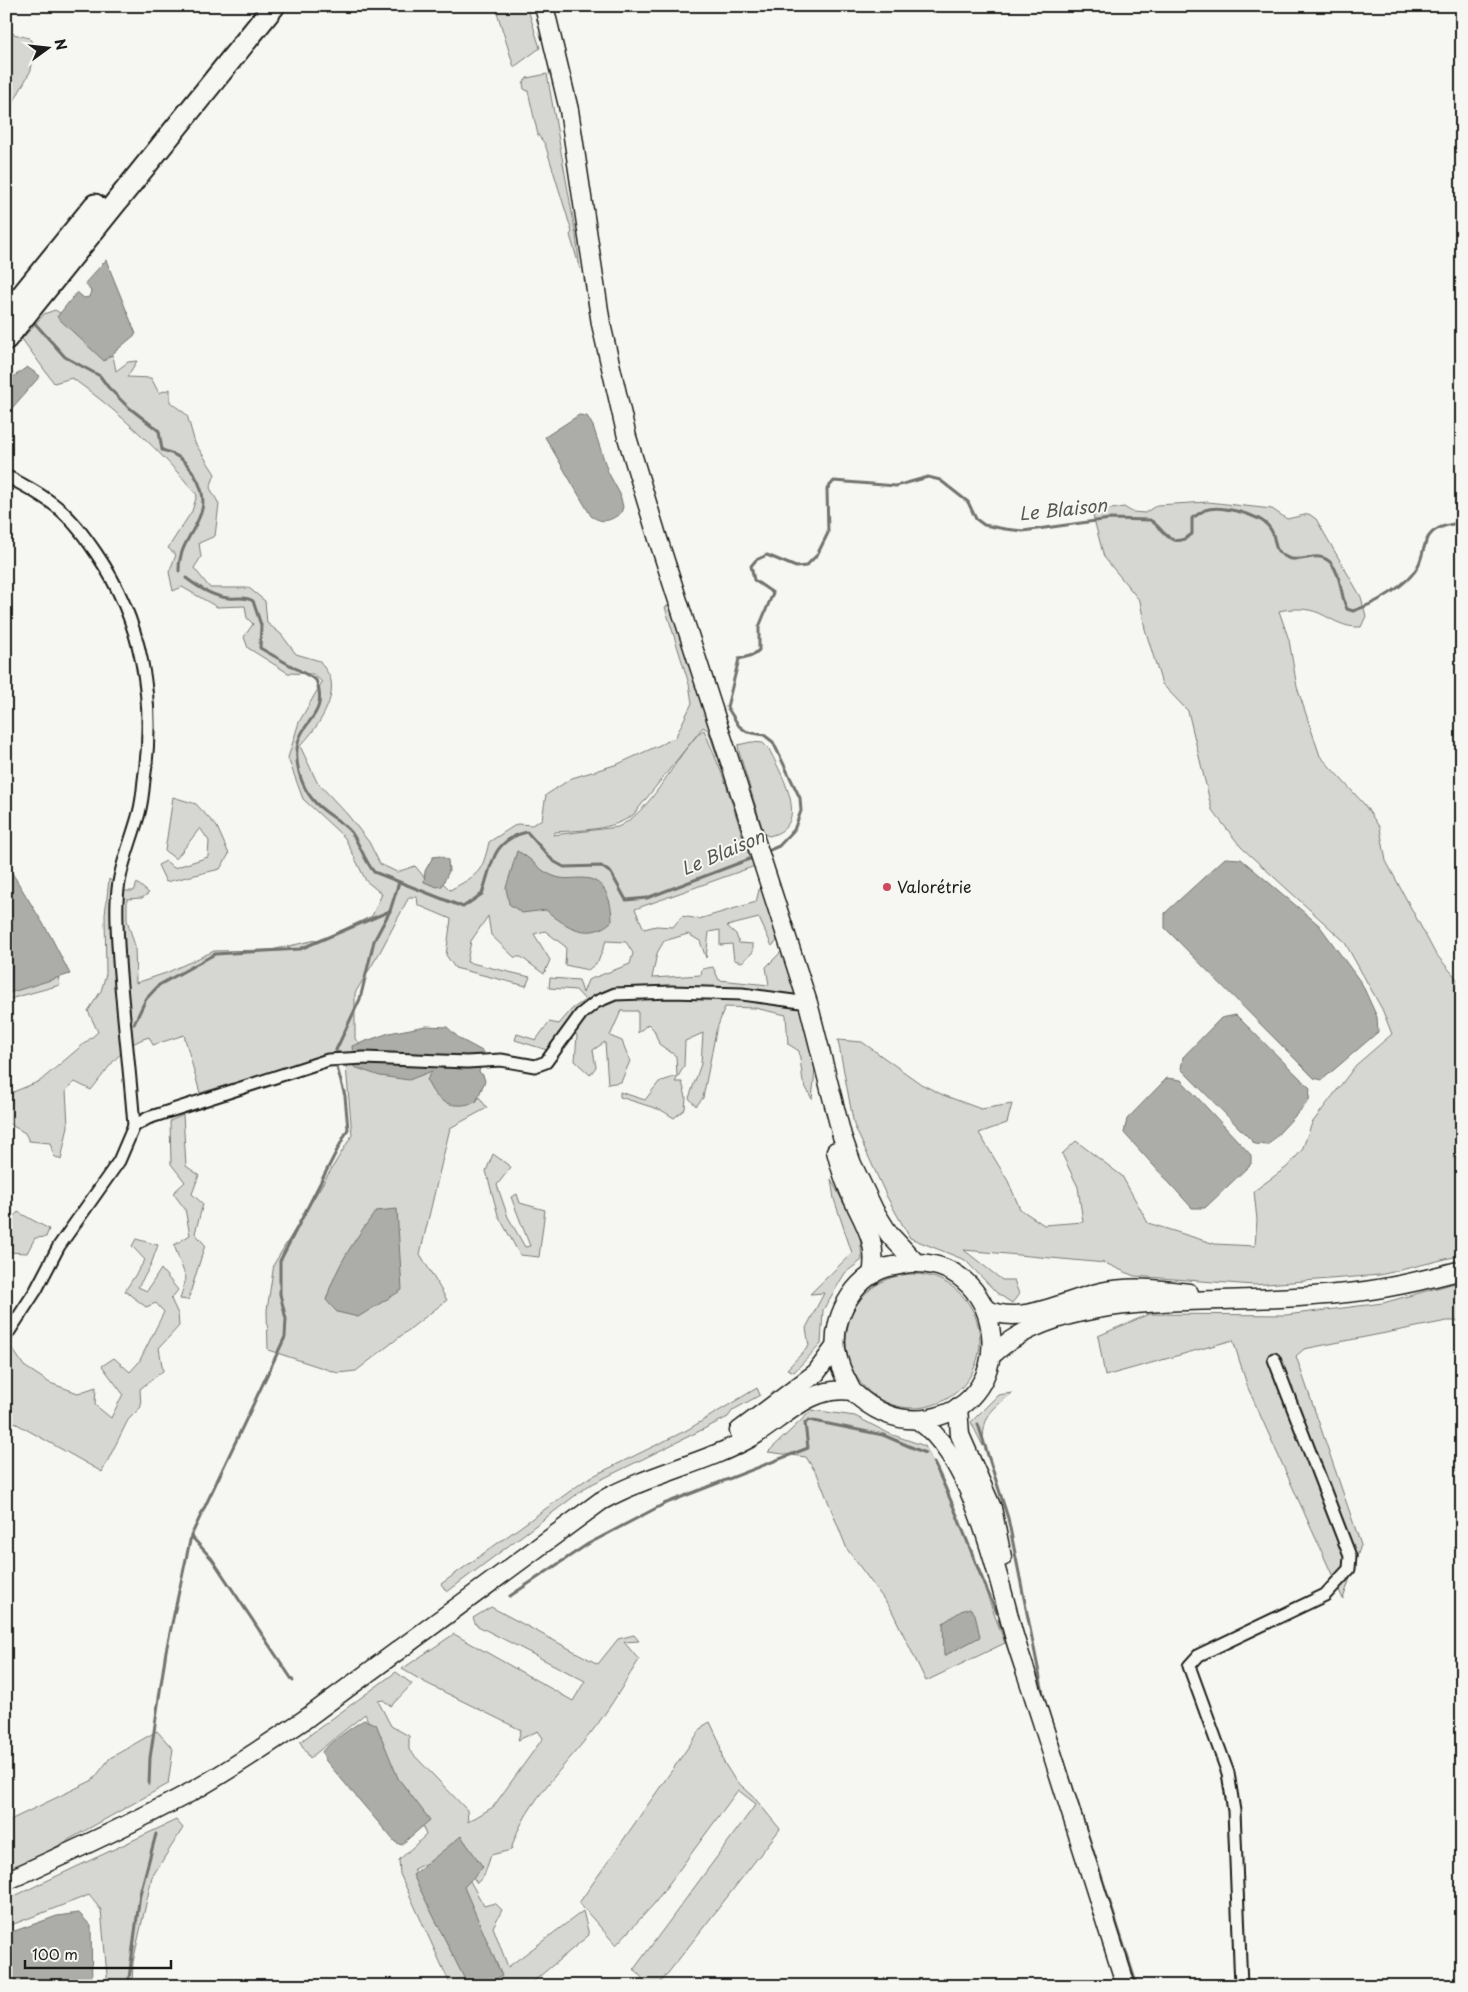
<svg xmlns="http://www.w3.org/2000/svg" width="1468" height="1992" font-family="'Playpen Sans',sans-serif">
<style>
.green{fill:#d6d6d2;stroke:#797977}
.water{fill:#acaca9;stroke:#727271}
.lines{fill:none;stroke-linecap:round;stroke-linejoin:round}
.stream{stroke:#727271;stroke-width:3}
.street-casing{stroke:#1c1c1c;stroke-width:15}
.primary-casing{stroke:#1c1c1c;stroke-width:21}
.highway-casing{stroke:#1c1c1c;stroke-width:25}
.street{stroke:#f6f6f2;stroke-width:11}
.primary{stroke:#f6f6f2;stroke-width:18}
.highway{stroke:#f6f6f2;stroke-width:21}
.poi-dot{fill:#d1495b;stroke:#f6f6f2;stroke-width:2}
.labels{text-anchor:middle;stroke-width:4;stroke-linejoin:round;paint-order:stroke}
.poi-label{font-size:16px;fill:#1c1c1c;stroke:#f6f6f2;text-anchor:start}
.water-label{font-size:18px;font-style:italic;fill:#565654;stroke:#f6f6f2}
</style>
<rect width="100%" height="100%" fill="#f6f6f2"/>
<filter id="ink" filterUnits="userSpaceOnUse"><feTurbulence type="fractalNoise" baseFrequency=".02" numOctaves="2"/><feDisplacementMap in="SourceGraphic" scale="10" xChannelSelector="R" yChannelSelector="G"/><feConvolveMatrix kernelMatrix="1 2 1 2 8 2 1 2 1" color-interpolation-filters="sRGB"/></filter>
<g filter="url(#ink)">
<g class="green">
<path d="M495 6H527L540 48 514 67Z"/>
<path d="M6 32 29 38 35 47 31 70 6 116Z"/>
<path d="M547 74 576 235 580 269 570 235 572 232 545 144 538 135 528 91 524 89 523 83 527 78Z"/>
<path d="M55 310 68 318 101 350 113 356 116 371 128 362 137 361 127 377 151 378 159 393 170 389V402L187 415 195 443 215 474 210 488 219 504 215 536 199 543 201 557 194 568 210 588H249L265 601 267 623 281 634 296 654 320 661C323 667 330 674 331 681 335 703 315 731 300 746L317 782 347 814 369 842 380 864 397 872 415 866 426 879 437 877 450 890C479 874 482 873 489 842L517 824 532 825 542 819 546 795 572 778 618 764 675 738 692 703 689 684 665 607 674 603 720 753 717 757 708 730 703 727 634 814C612 831 582 830 555 832L553 835 618 827C648 812 666 776 685 750 691 744 696 734 704 730L725 781 748 853 752 851 755 866 635 909 644 929 656 926 673 927 682 916 699 919 756 902 760 886 766 895 777 941 772 946 759 918 727 926 736 934 739 943 753 944V952L742 962 734 960 732 944 720 945V930L709 932 706 958 700 941 688 934 664 941 657 953 652 978 701 975 702 969 713 967 719 980 769 985 766 967 781 952 787 955 816 1061 812 1099 803 1082 799 1051 788 1044 786 1015 755 1008 725 1007 716 1031 703 1098 696 1106 689 1098 701 1064 703 1033 685 1041 684 1066 675 1082H682L686 1097 685 1109 674 1118 661 1110 620 1097V1092L645 1100 659 1082 677 1076 676 1056 659 1044 654 1030 648 1024 638 1033V1011H621L610 1036 622 1041 630 1061 621 1082 608 1084 605 1042 593 1050 596 1067 590 1075 575 1061 577 1035 563 1027 547 1050 515 1040 517 1034 536 1040 549 1022 559 1024 572 1009 585 1000 576 990 549 988 550 978 579 980 583 993 588 980 630 964 633 953 626 942 606 941 598 962 588 970 565 965 566 947 545 931 534 934 550 960 544 974 521 957H514L491 935 488 916 471 941 467 962 530 977 526 986 455 968 446 955 451 919 418 905 417 897H409L380 952 355 993V1039L391 1071 433 1070 476 1102 479 1097 487 1108 450 1128 420 1254 447 1300 356 1371 338 1373 268 1350 267 1310 274 1264 352 1135 346 1066 339 1051 200 1093 184 1035 153 1045 149 1037C121 1045 109 1068 91 1090L75 1082 66 1090 68 1126 61 1160 54 1156 50 1143 29 1141 25 1133 6 1122V1095L40 1081 98 1032 88 1011 101 991 106 974 105 915 109 879 124 891H134L137 883 149 893 142 898 127 899V920L135 946 136 983 166 973 214 951 271 950 325 938 372 916 382 894 366 881 345 838 303 799 288 758 299 722 322 682 313 674 288 673 248 648 244 637 253 624 247 618 245 606 217 607 182 587 173 591 169 572 176 555 168 548 192 511 197 495C161 451 118 411 72 378L54 383 22 339 44 314Z"/>
<path d="M1208 502 1272 509 1287 519 1309 514 1316 519 1361 597 1366 616 1361 627C1344 628 1334 620 1319 613 1307 608 1292 608 1279 611L1289 640 1297 687 1320 756 1364 804 1380 828 1386 861 1435 953 1462 985V1255L1380 1275 1254 1285 1134 1276 1105 1263 964 1250 1002 1280H1014L1019 1294 1012 1303 997 1293 965 1260 910 1238 887 1197 854 1125 838 1040 862 1042 921 1084 943 1095 981 1109 1012 1104 1007 1123 979 1133 1008 1181 1020 1209 1044 1225 1083 1222 1078 1187 1062 1154 1076 1141 1122 1176 1148 1223 1215 1244 1255 1246 1257 1220 1254 1191 1287 1167 1302 1150 1312 1123 1356 1065 1392 1034 1382 1009 1344 941 1241 847 1212 810 1188 711 1162 684 1145 629 1140 601 1104 557 1092 512 1124 507 1132 512 1145 513 1157 505Z"/>
<path d="M751 742 763 743 769 749C781 774 813 826 769 836L764 834 739 752 738 745Z"/>
<path d="M173 797 196 804 217 827 229 854 220 869 166 882 158 865 166 861 174 868 208 857 209 841 200 828 176 859 165 851Z"/>
<path d="M57 972 60 985 6 1000V990Z"/>
<path d="M183 1115 186 1166 199 1175 192 1194 203 1204 195 1233 205 1245 188 1300 180 1299 186 1278 174 1245 190 1235 185 1209 173 1193 185 1182 171 1164 170 1121Z"/>
<path d="M493 1154 511 1167 497 1185 508 1217 525 1247 530 1246 511 1197 517 1194 520 1203 545 1210 539 1257 520 1255 498 1215 486 1171Z"/>
<path d="M831 1179 860 1235 862 1260 845 1273 823 1310 821 1344 794 1372 787 1369 809 1346 806 1328 824 1293 810 1294 852 1253 834 1199Z"/>
<path d="M18 1212 49 1229 46 1237 35 1238 27 1253 6 1252V1220L8 1222Z"/>
<path d="M136 1239 158 1245 150 1267 138 1287 147 1291 161 1269 178 1290 171 1299 178 1314 179 1326 159 1348 163 1371 140 1389 141 1407 128 1420 102 1472 6 1418V1345L8 1342 24 1366 50 1383 78 1393 96 1387 95 1405 111 1418 123 1394 102 1366 114 1358 130 1372 139 1362 164 1312 156 1303 146 1307 125 1291 145 1260 132 1246Z"/>
<circle cx="913" cy="1341" r="67"/>
<path d="M1462 1281V1321H1447L1304 1349 1296 1356 1361 1545 1343 1599 1248 1388 1233 1340 1105 1376 1098 1336 1149 1314 1286 1315 1383 1303Z"/>
<path d="M757 1388 760 1395 733 1410 728 1417 588 1486 447 1592 441 1584 587 1479 687 1430Z"/>
<path d="M1012 1393C989 1412 983 1415 983 1446L971 1422 998 1395Z"/>
<path d="M812 1410 855 1416 890 1434 925 1446 958 1517 1005 1643 926 1681 891 1609 847 1549 818 1476 806 1457 768 1452Z"/>
<path d="M491 1607 598 1664 618 1639 634 1635 639 1641 624 1642 639 1660C627 1678 617 1697 604 1715 576 1757 524 1800 511 1850L491 1855 484 1876 477 1883 470 1873 462 1846 414 1869 470 1971 471 1986H451L400 1874 399 1860 426 1835 417 1810 388 1771 365 1714 310 1758 300 1742 396 1672 412 1684 391 1706 383 1700 378 1701 391 1726 409 1736V1750L467 1810 468 1822 493 1807 543 1738 538 1731 518 1740 521 1730 426 1683 402 1669 454 1634 573 1701 585 1681 476 1625 473 1618Z"/>
<path d="M710 1722 719 1741 723 1761 735 1780 752 1795 780 1829 658 1986H649L634 1969 756 1804 738 1790 654 1904 616 1945 579 1903 703 1726Z"/>
<path d="M157 1731 173 1749 168 1784 29 1862 6 1871V1822L93 1780 110 1758Z"/>
<path d="M176 1820 183 1828 152 1877 133 1962 132 1986H108L101 1910 89 1895 6 1927V1900Z"/>
<path d="M470 1881 484 1906 495 1903 502 1910 493 1927 508 1967 583 1911 589 1935 528 1986H490L495 1969 458 1885Z"/>
</g>
<g class="water">
<path d="M106 260 136 334 104 361 57 317 77 292 84 298 89 297 91 291 85 283Z"/>
<path d="M27 367 40 376 6 415V378L9 374 13 377Z"/>
<path d="M579 415 587 416 593 426 608 472 620 494 623 507 621 513C610 521 603 524 591 516L545 437Z"/>
<path d="M517 851C532 858 537 869 551 875 565 882 577 876 590 879 608 884 612 906 612 921 590 942 565 927 546 910L522 913 509 904 506 888Z"/>
<path d="M440 856 448 860 449 871 442 886 437 887 424 882 425 871 433 857Z"/>
<path d="M1225 858 1241 859 1319 925 1362 984 1377 1017 1378 1032 1322 1080 1314 1078 1165 928V913Z"/>
<path d="M6 863 50 935 70 974 6 994V956L9 946 6 922Z"/>
<path d="M1236 1015 1310 1088 1309 1101 1268 1145 1255 1144 1181 1069 1183 1057 1221 1018Z"/>
<path d="M426 1026 447 1027 460 1039 484 1052 479 1072 483 1075 485 1081 476 1102C453 1110 435 1103 427 1080L432 1071 409 1080 380 1076 354 1067 352 1046 389 1033Z"/>
<path d="M1167 1078 1181 1080 1251 1155V1164L1205 1208H1192L1124 1133 1127 1119Z"/>
<path d="M397 1209 402 1290 358 1317 337 1312 326 1300C336 1266 355 1239 376 1211Z"/>
<path d="M970 1608 975 1614 980 1637 944 1656 943 1623 961 1611Z"/>
<path d="M364 1720 376 1724 398 1778 430 1820 401 1845 395 1842 326 1761 322 1752C324 1747 356 1724 364 1720Z"/>
<path d="M461 1836 483 1867 464 1887 502 1976 481 1986H468L413 1875Z"/>
<path d="M79 1913 91 1926 92 1986H6V1934L57 1916Z"/>
</g>
<g class="lines">
<g class="stream">
<path d="M31 319 65 357 100 376 108 387 127 406 159 431 162 450C177 454 186 461 194 474 221 518 178 531 179 571"/>
<path d="M186 578C199 588 213 597 229 598 239 599 245 596 253 601L261 625 260 648 316 680C329 715 303 719 298 743 294 761 300 785 313 800 323 813 340 819 351 832 360 844 364 860 374 872L463 907 482 894C492 864 492 840 527 832L553 861 564 867 601 866 611 873 626 900 647 898 755 857"/>
<path d="M765 852 779 846 794 830 801 811 800 798 773 742 764 735 747 732 739 726 727 707 739 659 753 655 759 650V627L773 593 754 580 751 566 756 560 767 555 796 567 806 566 817 555 828 533 827 489 834 481 896 486 928 477 940 480 968 502 976 519 984 525 1005 529 1023 531 1110 519 1150 520C1164 528 1170 552 1192 534V518C1196 516 1201 512 1205 510 1220 504 1260 515 1269 527 1279 539 1269 550 1288 558 1303 564 1318 549 1331 563 1342 576 1340 595 1347 609L1353 611C1373 604 1395 592 1410 577 1433 554 1411 527 1462 523"/>
<path d="M134 1024 146 999 159 985 215 954 300 949 390 911 399 882"/>
<path d="M336 1050 360 999 374 941 390 911"/>
<path d="M978 1424 1008 1518 1045 1703 1137 1986"/>
<path d="M934 1463C958 1512 974 1563 997 1613"/>
<path d="M510 1596 588 1544 664 1504 808 1448 805 1423 809 1420 883 1435 925 1453"/>
<path d="M999 1620 1010 1652"/>
<path d="M293 1681 212 1559 191 1536 285 1337 286 1319 280 1294V1261L348 1129 345 1096 336 1064"/>
<path d="M149 1784 150 1758 166 1651 191 1536"/>
<path d="M128 1986 140 1894 156 1834"/>
</g>
<g class="street-casing">
<g id="street">
<path d="M6 476C24 485 41 494 57 507 73 520 85 537 96 553 142 620 156 700 144 780 143 791 142 802 139 813 131 843 118 870 117 901 116 921 118 941 119 961 123 1016 130 1071 134 1126"/>
<path d="M6 1336 36 1290 59 1246 119 1161 134 1126 148 1118 328 1060 364 1058 467 1062 501 1060 535 1066 546 1062 581 1014 596 1002 615 994 671 992 742 994 808 1003"/>
<path d="M1241 1986 1234 1811 1228 1773 1189 1666 1199 1655 1325 1595 1349 1569 1350 1556 1274 1359"/>
</g>
</g>
<g class="primary-casing">
<g id="primary">
<path d="M544 6 569 110 601 324 627 437 658 539 808 1003 842 1136 852 1164 874 1210 889 1234 916 1263"/>
<path d="M836 1151C839 1163 843 1176 848 1188 861 1220 879 1238 872 1275"/>
<path d="M986 1309C1021 1327 1065 1300 1101 1292 1130 1286 1160 1289 1189 1293"/>
<path d="M992 1355C1048 1302 1149 1302 1222 1300 1260 1299 1298 1298 1336 1294 1379 1291 1420 1281 1462 1270"/>
<path d="M958 1407 960 1435 992 1508 1002 1557"/>
<path d="M919 1421C971 1456 997 1572 1013 1632 1019 1653 1027 1675 1034 1697 1065 1793 1095 1889 1126 1986"/>
<path d="M739 1431 816 1373 835 1347"/>
<path d="M6 1881C69 1853 131 1824 191 1792 230 1770 267 1745 304 1720L601 1501C649 1474 704 1464 752 1437 785 1417 811 1385 852 1391 874 1412 899 1424 931 1418 1020 1401 1007 1265 917 1263 909 1262 901 1265 894 1266 858 1271 832 1314 836 1349 838 1365 845 1377 852 1391"/>
</g>
</g>
<g class="highway-casing">
<g id="highway">
<path d="M6 315 95 205"/>
<path d="M6 339 274 6"/>
</g>
</g>
<use href="#street" class="street"/>
<use href="#primary" class="primary"/>
<use href="#highway" class="highway"/>
</g>
</g>
<circle class="poi-dot" cx="887" cy="887" r="5"/>
<g class="labels">
<g class="poi-label">
<text x="897" y="893">Valorétrie</text>
</g>
<g class="water-label">
<text transform="translate(1063 510) rotate(-6)" y="6">Le Blaison</text>
<text transform="translate(723 853) rotate(-23)" y="6">Le Blaison</text>
</g>
</g>
<rect width="1468" height="1992" fill="none" stroke="#f6f6f2" stroke-width="25"/>
<rect x="12" y="12" width="1443" height="1967" fill="none" stroke="#1c1c1c" stroke-width="2" filter="url(#ink)"/>
<g transform="translate(48 48) rotate(75)" stroke="#f6f6f2" stroke-width="4" paint-order="stroke">
<path d="M0-4L9 19L0 12L-9 19Z" fill="#1c1c1c"/>
<text y="-8" font-size="14" font-weight="bold" text-anchor="middle" fill="#1c1c1c">N</text>
</g>
<path d="M25 1960v8h146v-8" fill="none" stroke="#1c1c1c" stroke-width="2.5"/>
<text x="32" y="1960" font-size="15" fill="#1c1c1c" stroke="#f6f6f2" stroke-width="4" paint-order="stroke">100 m</text>
</svg>
